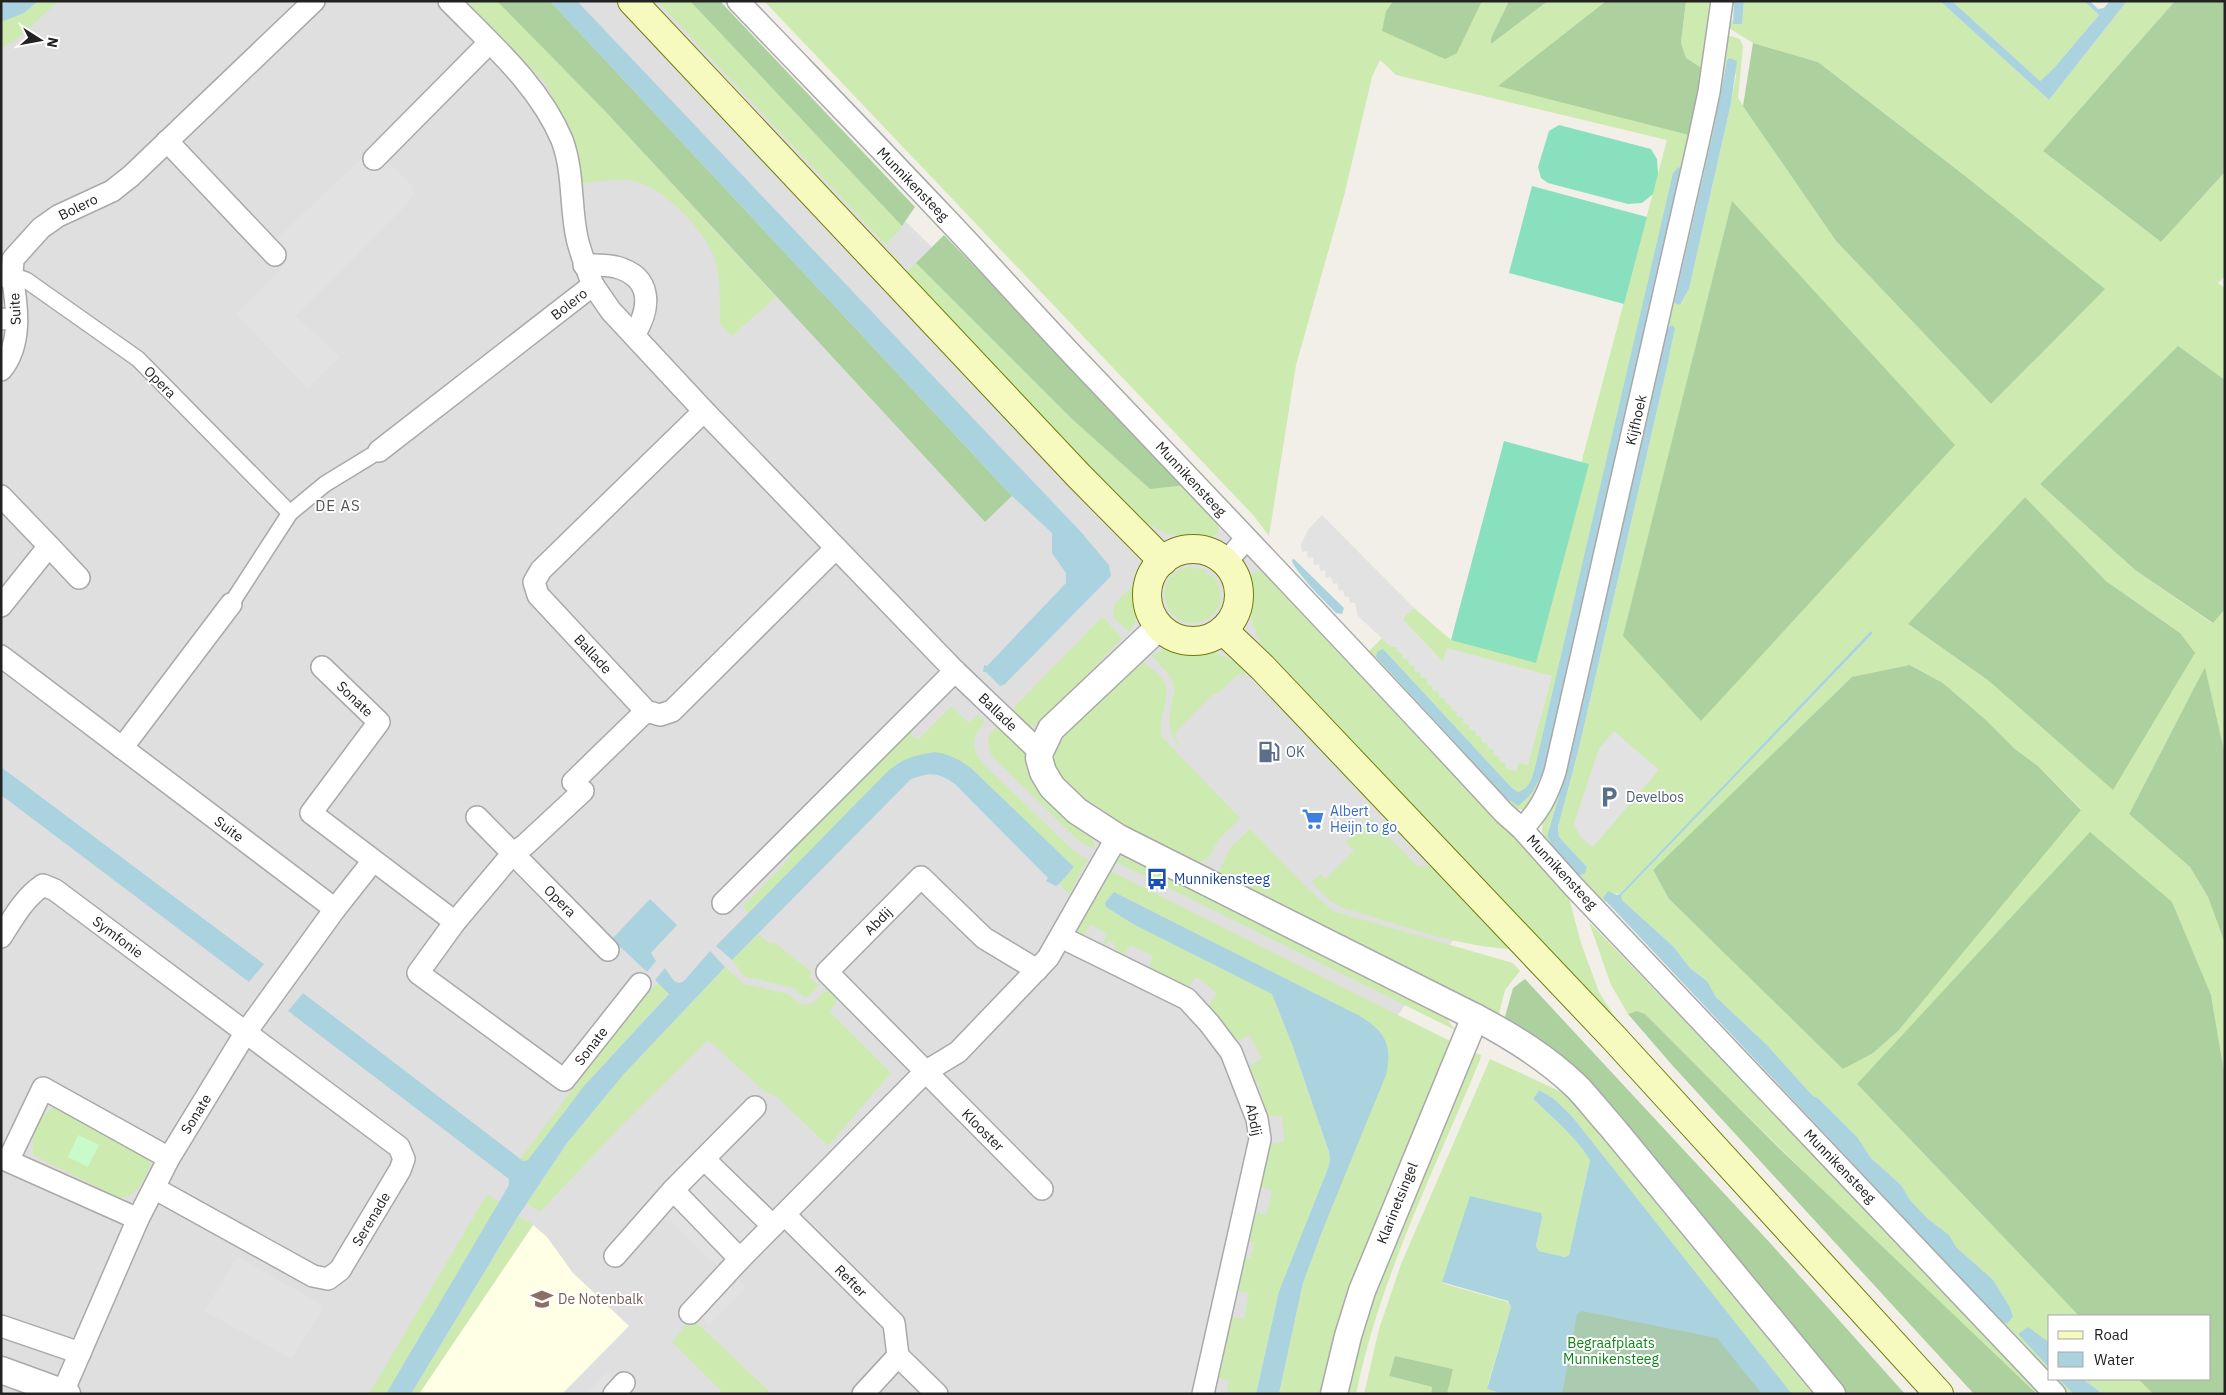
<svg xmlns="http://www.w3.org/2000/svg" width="2226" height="1395" font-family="'IBM Plex Sans',sans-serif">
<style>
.residential{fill:#e0dfdf}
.education{fill:#ffffe5}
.grass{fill:#cdebb0;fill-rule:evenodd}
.forest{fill:#add19e}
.cemetery{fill:#aacbaf}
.park{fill:#c8facc}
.pitch{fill:#88e0be}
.parking{fill:#e2e2e2}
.water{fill:#aad3df}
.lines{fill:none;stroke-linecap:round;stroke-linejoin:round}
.pedestrian-casing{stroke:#a9a9a9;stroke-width:18}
.minor-casing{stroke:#a9a9a9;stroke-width:24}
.tertiary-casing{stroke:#a9a9a9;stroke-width:29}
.secondary-casing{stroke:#707d05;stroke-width:30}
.pedestrian{stroke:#fff;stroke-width:15}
.minor{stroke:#fff;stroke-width:21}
.tertiary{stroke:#fff;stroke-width:26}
.secondary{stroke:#f7fabf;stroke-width:28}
.labels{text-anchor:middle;stroke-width:4;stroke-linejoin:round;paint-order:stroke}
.street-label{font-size:14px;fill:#222;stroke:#fff}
.service-label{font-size:14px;fill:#4e5e75;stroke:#fff;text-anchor:start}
.shop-label{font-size:14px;fill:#366cbe;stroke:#fff;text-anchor:start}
.transit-label{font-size:14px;fill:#164399;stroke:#fff;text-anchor:start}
.education-label{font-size:14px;fill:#785e54;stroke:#fff;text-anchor:start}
.park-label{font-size:14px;fill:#0c8416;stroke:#fff}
.neighbourhood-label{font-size:15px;letter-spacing:1px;fill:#555;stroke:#fff}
</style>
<rect width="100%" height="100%" fill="#f2efe9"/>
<path class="residential" d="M1 1H683L725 45 1542 843 1442 953 1290 1167 1238 1394H1Z"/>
<path class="education" d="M533 1225 547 1237 573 1273 629 1326 562 1394H419Z"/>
<g class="grass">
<path d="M38 1H59L14 41 1 48V22L24 13Z"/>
<path d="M466 1H497L605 111 776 297 732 336 720 324C719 306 721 285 717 267 710 234 662 183 627 180 610 179 590 183 573 185L560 115 546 84Z"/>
<path d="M657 1H690L902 226 886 245Z"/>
<path d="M764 1H1393L1386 11 1457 53 1482 1H1509L1491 38 1492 43 1548 1H1606L1499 86 1686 58 1681 43 1686 1H1711L1712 47 1552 764 1532 804 1523 810 1512 808 1368 652 1382 638 1389 645 1397 647 1500 757 1528 765 1448 648 1443 662 1404 621V617L1414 608 1451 640 1589 464 1582 462 1583 456 1667 140 1396 75 1380 60 1372 77 1344 196 1296 365 1269 536 1254 516ZM1675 169 1637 374 1532 793 1505 797 1376 657 1381 649 1386 652 1512 788 1518 792C1530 788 1532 778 1535 767Z"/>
<path d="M1727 1H1734L1731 20 1742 24 1744 1H1940L2049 100 2127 1H2175L2043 151 2161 242 2225 172V276L2218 283 2225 288V380L2178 347 2040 484 2135 570 2212 623 2225 609V754L2205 668 2129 814 2190 867 2208 897 2225 944V1077L2211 995 1857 1084 2079 1316H2050V1343L2030 1330 2018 1334 2050 1369V1379H2059L2073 1394H2063L1546 849 1542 830 1543 822 1557 783 1724 34 1740 39 1743 46 1738 98 1836 241 1991 404 2104 289 1964 175 1818 62 1753 43 1724 25ZM1729 58 1736 75 1731 103 1692 276 1689 289 1681 304 1674 302 1712 137 1727 60ZM1669 326 1675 328 1667 367 1579 748 1558 827 1559 837 1587 867 1585 873 1579 876 1547 835 1561 789 1664 341ZM2025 497 2106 581 2180 633 1989 681 1909 625ZM1872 631 1873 633 1621 896 1622 900 1674 947 1690 968 1707 981 1716 997 1767 1045 1812 1095 1819 1099 1858 1138 1871 1158 1901 1185 1911 1201 1928 1219 1948 1235 1956 1247 1992 1280 2010 1307 2013 1317 2007 1324 2001 1321 1605 903 1612 893 1620 894ZM1911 665 1943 683 1986 720 2015 749 2038 766 2081 809 1844 1069 1669 899 1653 870Z"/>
<path d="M1952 1H2084L2099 15 2054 68 2040 81Z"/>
<path d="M916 263 1071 418 1150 489 1187 485 1219 519 1218 534 1209 538 1168 534 1146 523 1065 442 907 272Z"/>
<path d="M1189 567 1207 570 1206 574 1210 577 1212 574C1219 582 1222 593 1220 603 1218 610 1211 617 1205 620 1168 638 1144 576 1189 567Z"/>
<path d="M1260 571 1267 572 1488 812 1558 875 1569 898 1581 943 1599 992 1621 1027 1294 684C1268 650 1250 643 1250 596L1247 593C1247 581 1247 573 1260 571Z"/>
<path d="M1132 586C1146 597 1138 620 1129 632L1113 617 1114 605Z"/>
<path d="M1101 618 1105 619 1122 638 1068 696 1040 722 1035 726 1025 725 1012 713 1015 706Z"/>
<path d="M1203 648C1218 654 1233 659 1244 670L1245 678 1240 673 1223 689 1211 696 1177 731 1175 738 1181 749C1168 734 1168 721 1172 702 1173 697 1175 691 1174 687 1172 673 1159 666 1152 655L1164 650 1183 651Z"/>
<path d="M1143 662C1149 667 1157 672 1162 678 1174 696 1156 718 1162 737L1240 818C1234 826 1226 831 1220 838 1209 852 1213 862 1192 863 1159 846 1040 794 1053 748 1060 727 1124 678 1143 662Z"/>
<path d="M951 706 969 723 978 715 985 721C972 738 970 746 983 764L1074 851 1088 860 1069 894 1059 884 1074 867 971 768 900 761 748 913 743 906 790 858 791 839 906 729 918 740Z"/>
<path d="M999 726 1026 752 1030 770 1090 835 1094 843 1095 850 1078 840 992 756C986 746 986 731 999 726Z"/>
<path d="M1371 819 1417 866H1434L1516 949C1462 949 1393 922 1340 907L1329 900 1312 882 1320 874 1325 879 1354 851 1346 842Z"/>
<path d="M1250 829 1305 886 1333 911 1513 963 1520 971 1505 990 1498 1017 1217 875 1230 848Z"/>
<path d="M1120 857H1129L1445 1016 1455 1030 1114 861Z"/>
<path d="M1107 869 1450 1041 1452 1044 1326 1394H1279L1303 1283 1325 1224 1358 1015 1114 892 1108 898 1106 907 1133 924 1272 994 1292 1044 1329 1152 1330 1160 1328 1168 1279 1291 1256 1394H1226L1229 1381 1219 1378 1226 1347 1222 1346 1229 1316 1244 1319 1249 1293 1235 1290 1242 1257 1250 1258 1254 1243 1249 1241 1253 1224 1249 1223 1252 1212 1266 1215 1272 1190 1258 1186 1267 1144 1284 1142 1282 1116H1265L1259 1098 1262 1097 1256 1079 1252 1081 1248 1068 1262 1058 1249 1035 1234 1043 1207 1008 1217 993 1196 977 1186 990 1148 970 1153 956 1130 945 1125 954 1115 949V944L1109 940 1104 947H1102L1107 934 1090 924 1083 938 1075 933Z"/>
<path d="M1589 922 2045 1394H2037C1903 1270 1774 1143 1645 1014L1637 1011 1628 1014 1611 985Z"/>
<path d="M759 934 769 944 774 942 807 968 812 972 809 977 819 986 807 997H803L794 988 744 976 732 960Z"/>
<path d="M725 967 744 984 788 994 802 1005 813 1003 828 988 839 997 830 1012 891 1073 828 1146 778 1098 764 1091 708 1040 625 1122 540 1212 527 1204 567 1143 623 1075Z"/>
<path d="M659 983 669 993 584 1086 528 1160 523 1161 520 1159 636 1005Z"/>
<path d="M1471 1052 1481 1055 1480 1060C1435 1169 1380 1277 1356 1394H1344L1364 1316Z"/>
<path d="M1490 1059 1566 1094 1813 1394H1792L1571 1115 1553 1098 1539 1090 1533 1099C1553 1118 1575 1136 1590 1160L1569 1255 1565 1257 1539 1251 1536 1246 1542 1218 1442 1283 1508 1302 1511 1307 1488 1384V1389L1503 1394H1447L1452 1369 1395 1356 1389 1376 1432 1387 1431 1394H1364L1379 1329 1401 1264Z"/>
<path d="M54 1106 148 1158 151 1164C143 1180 139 1196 119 1198L33 1155C31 1133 37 1120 54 1106Z"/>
<path d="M487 1194 499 1202 386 1394H369Z"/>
<path d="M519 1216 533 1225 419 1394H411Z"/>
<path d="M692 1318 772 1394H724L672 1342Z"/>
<path d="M2083 1379H2138L2153 1394H2103Z"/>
</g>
<g class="forest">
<path d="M497 1H550L1012 496 985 522 605 111Z"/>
<path d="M690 1H720L915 207 902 226Z"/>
<path d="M1393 1H1482L1457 53 1445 59 1382 31 1386 11Z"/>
<path d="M1509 1H1548L1491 44V38Z"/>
<path d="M1606 1H1686L1681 43 1686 58 1703 69 1689 135 1498 86Z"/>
<path d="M2175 1H2225V172L2161 242 2043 151Z"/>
<path d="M1753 43 1818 62 1964 175 2105 289 1991 404 1836 241 1743 106Z"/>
<path d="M1732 201 1955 445 1701 721 1623 636Z"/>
<path d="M944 235 1187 485 1150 489 1071 418 916 263Z"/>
<path d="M2178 346 2225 380V609L2213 623 2135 570 2040 484Z"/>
<path d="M2025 497 2106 581 2180 633 2195 653 2113 790 1989 681 1908 624Z"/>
<path d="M1910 665 1943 683 1986 720 2015 749 2038 766 2081 810 1898 1031 1873 1053 1843 1069 1669 899 1653 870 1852 677Z"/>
<path d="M2205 667 2225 754V944L2208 897 2190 867 2129 814Z"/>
<path d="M2090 832 2172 902 2211 995 2225 1077V1394H2153L2138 1379H2210V1316H2079L1857 1084Z"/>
<path d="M1525 979 1772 1245 1905 1394H1844L1504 1020 1513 988Z"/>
<path d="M1637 1011 1645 1014 1780 1149 2037 1394H1974L1672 1065 1628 1014Z"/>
<path d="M1395 1356 1453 1369 1447 1394H1431L1432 1387 1389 1376Z"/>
</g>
<path class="cemetery" d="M1572 1302 1721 1326 1770 1394H1553Z"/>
<path class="park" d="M78 1135 99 1145 88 1167 68 1157Z"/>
<g class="pitch">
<path d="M1559 125 1651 149 1657 159 1658 174 1653 194 1642 203 1628 204 1548 183 1541 178 1538 167 1549 131Z"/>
<path d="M1532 186 1647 217 1624 304 1509 273Z"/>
<path d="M1504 441 1589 464 1536 663 1451 640Z"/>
</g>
<g class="parking">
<path d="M374 147 413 187V195L408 203 296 316 340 357 308 389 236 314 281 269 263 251Z"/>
<path d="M1322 515 1414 608 1404 617V621L1443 662 1447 648 1552 676 1528 765 1519 763 1516 771 1505 768 1506 763 1499 762 1500 757 1493 755 1494 750 1487 748 1488 744 1481 742 1482 737 1475 736 1476 731 1469 729V725L1463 723 1464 718 1456 716 1457 712 1451 710 1452 705 1445 703V699L1439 697V692L1432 690 1433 686 1426 684 1427 679 1420 677 1421 673 1414 671 1415 666 1408 664 1409 660 1402 658 1403 654 1396 651 1397 647 1389 645 1358 616 1355 603H1350L1349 597H1345L1343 590 1339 591 1337 583 1333 584 1331 577 1326 578 1325 570 1320 571 1319 564 1314 565 1313 557 1308 558 1307 551 1302 552 1301 544 1308 530Z"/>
<path d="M1614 731 1659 770 1593 847 1581 838 1574 824 1599 749Z"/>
<path d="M713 1166 778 1231 734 1275 746 1287 709 1325 684 1300 717 1266 665 1215Z"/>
<path d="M238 1257 324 1306 292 1359 204 1311Z"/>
<path d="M607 1372 617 1380 604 1394H586Z"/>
</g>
<g class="water">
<path d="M13 1H38L24 13 1 22V4Z"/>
<path d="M550 1H577L1081 532 1109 565 1111 576 1004 685 1000 686 986 672H983L984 665 987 666 1066 583V573L1052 553V533L1012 496Z"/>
<path d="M1734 1H1744L1742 24H1733Z"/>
<path d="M1940 1H1952L2040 81 2054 68 2099 15 2084 1H2090L2098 9 2104 8 2110 1H2127L2049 100Z"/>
<path d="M1729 58 1737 61 1731 103 1692 276 1689 289 1680 305 1674 303 1712 137 1727 60Z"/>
<path d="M1678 167 1682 170 1661 270 1642 342 1637 374 1546 766 1532 793 1518 806 1505 797 1376 657 1377 652 1382 649 1386 652 1512 788 1518 792C1530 788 1532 778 1535 767L1673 173Z"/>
<path d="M1672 325 1675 328 1667 367 1579 748 1558 827 1559 837 1587 867 1585 873 1579 876 1558 855 1547 836 1561 789 1664 341 1667 328Z"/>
<path d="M1294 559 1344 608 1342 614 1336 613C1327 604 1293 570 1292 560Z"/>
<path d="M1871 631 1873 633 1621 896 1622 900 1674 947 1690 968 1707 981 1716 997 1767 1045 1812 1095 1819 1099 1858 1138 1871 1158 1901 1185 1911 1201 1928 1219 1949 1235 1956 1247 1993 1280 2010 1307 2013 1317 2007 1324 2001 1321 1603 898 1608 891 1617 895 1620 894Z"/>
<path d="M935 752C949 754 960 760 971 768L1074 867 1059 884 1056 886 1046 881 1048 878 955 784C937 772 932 772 911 779L732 960 716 946 887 772C902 759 914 755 935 752Z"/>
<path d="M1 767 264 964 249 982 1 795Z"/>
<path d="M1114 892 1358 1015C1385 1031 1393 1044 1386 1075L1325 1224 1303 1283 1279 1394H1256L1279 1291 1328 1168 1330 1160 1329 1152 1292 1044 1272 994 1133 924 1106 907 1105 903Z"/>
<path d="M650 899 677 925 651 953 656 961 647 972 612 939Z"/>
<path d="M710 951 725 967 623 1075 567 1143 517 1218 411 1394H386L509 1185V1179L288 1011 303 993 523 1161 528 1160 584 1086 669 994 655 980 665 968 674 981 679 983 684 981Z"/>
<path d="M1539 1090 1553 1098 1571 1115 1792 1394H1762L1717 1338 1582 1311 1577 1314 1562 1394H1503L1487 1389 1511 1307 1508 1301 1442 1282 1470 1196 1541 1213 1542 1218 1536 1246 1539 1251 1565 1257 1569 1255 1590 1160C1575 1136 1553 1118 1533 1099Z"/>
<path d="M2028 1327 2050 1343V1369L2018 1334Z"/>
<path d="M2059 1379H2083L2103 1394H2073Z"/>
</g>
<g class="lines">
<g class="pedestrian-casing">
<g id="pedestrian">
<path d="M12 275 26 280 138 359 290 513"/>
<path d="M231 604 290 513 325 484 379 451"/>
</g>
</g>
<g class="minor-casing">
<g id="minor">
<path d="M738 1C805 71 873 141 940 212 989 263 1036 317 1085 368 1226 516 1366 663 1504 813L1522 829 1573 886 2055 1394"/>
<path d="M167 141 275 255"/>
<path d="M374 159 489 43"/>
<path d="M584 265C595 265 606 264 616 267 653 277 651 308 634 335"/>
<path d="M1 276 12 275 13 259 41 228 58 216 112 191 131 176 314 1"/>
<path d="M593 285 611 311 704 411 955 671 1040 752"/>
<path d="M1 319H2"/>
<path d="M1 370C23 344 17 305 12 275"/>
<path d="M704 411 541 570 534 582 538 595 646 711 660 715 672 711 836 548"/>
<path d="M379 451 593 285C587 270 581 255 577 238 570 206 574 172 562 140 539 85 490 43 449 1"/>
<path d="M1 496 49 546 1 606"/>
<path d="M49 546 79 578"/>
<path d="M1225 563 1246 539"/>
<path d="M1 656 335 909"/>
<path d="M322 667 379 722 311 813 455 922"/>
<path d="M122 748 231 604"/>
<path d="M573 782 646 711"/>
<path d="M583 791 525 845 513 853 455 922 418 973 564 1080 640 984"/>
<path d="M477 817 608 950"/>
<path d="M1522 829C1540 810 1547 796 1555 772L1699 139 1709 92 1722 1"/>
<path d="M723 903 955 671"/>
<path d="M1 937C14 917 24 898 43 885L55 890 399 1147 404 1159 400 1170 340 1270 328 1279 313 1276 154 1188"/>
<path d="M1061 937 1187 999 1209 1023 1231 1052 1257 1119 1260 1139 1203 1394"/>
<path d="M1037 970 984 938 921 877 827 972 1042 1189"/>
<path d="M704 1159 773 1226"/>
<path d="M673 1190 740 1259"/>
<path d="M785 1215 894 1323 898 1356 937 1394"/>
<path d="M138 1219 8 1161 43 1088 169 1158"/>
<path d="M615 1256 673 1190 755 1107"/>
<path d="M690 1313 740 1259 925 1072 958 1052 1048 958 1117 837"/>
<path d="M1 1326 80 1353"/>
<path d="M63 1392 138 1219 169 1158 246 1032 335 909 373 861"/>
<path d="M614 1394 624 1383"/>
<path d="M863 1394 898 1356"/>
</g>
</g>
<g class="tertiary-casing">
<g id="tertiary">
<path d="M1159 627 1051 729 1040 752 1039 758 1043 772 1052 787 1077 811 1117 837 1475 1017C1511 1036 1546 1057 1576 1086 1588 1098 1599 1113 1611 1126L1832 1394"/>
<path d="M1 1370 67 1394"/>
<path d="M1334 1394 1348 1336 1362 1291 1475 1017"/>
</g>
</g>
<g class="secondary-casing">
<g id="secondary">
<path d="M632 1 1079 476 1163 561"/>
<circle cx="1193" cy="595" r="46"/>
<path d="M1223 630 1262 667 1614 1038 1939 1394"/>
</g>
</g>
<use href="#pedestrian" class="pedestrian"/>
<use href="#minor" class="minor"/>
<use href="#tertiary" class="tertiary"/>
<use href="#secondary" class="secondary"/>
</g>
<defs>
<g id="fuel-bare" transform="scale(1.725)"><path d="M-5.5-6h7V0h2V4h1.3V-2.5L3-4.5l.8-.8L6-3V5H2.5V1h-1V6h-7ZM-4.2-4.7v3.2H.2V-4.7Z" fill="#5c6f8a" stroke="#fff" stroke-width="2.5" paint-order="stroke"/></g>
<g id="parking-bare" transform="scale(1.725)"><path d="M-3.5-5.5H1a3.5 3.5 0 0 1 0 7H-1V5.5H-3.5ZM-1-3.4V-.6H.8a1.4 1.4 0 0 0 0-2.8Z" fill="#5c6f8a" stroke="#fff" stroke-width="2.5" paint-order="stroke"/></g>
<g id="supermarket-bare" transform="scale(1.725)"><path d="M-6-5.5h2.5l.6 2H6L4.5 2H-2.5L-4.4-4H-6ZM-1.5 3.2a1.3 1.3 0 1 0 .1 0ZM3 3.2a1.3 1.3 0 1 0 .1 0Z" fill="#3f7fe0" stroke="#fff" stroke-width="2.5" paint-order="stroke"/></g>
<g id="bus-bare" transform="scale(1.725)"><path d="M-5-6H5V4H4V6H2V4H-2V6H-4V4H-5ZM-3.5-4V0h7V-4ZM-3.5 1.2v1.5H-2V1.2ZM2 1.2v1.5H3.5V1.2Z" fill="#1a4fb4" stroke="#fff" stroke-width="2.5" paint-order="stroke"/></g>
<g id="school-bare" transform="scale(1.725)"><path d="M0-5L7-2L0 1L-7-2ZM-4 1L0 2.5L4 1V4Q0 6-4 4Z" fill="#8d6e63" stroke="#fff" stroke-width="2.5" paint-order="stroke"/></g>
</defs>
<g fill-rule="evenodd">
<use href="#fuel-bare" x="1269" y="752"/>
<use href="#parking-bare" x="1609" y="797"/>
<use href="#supermarket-bare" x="1313" y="819"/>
<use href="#bus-bare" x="1157" y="879"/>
<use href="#school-bare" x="542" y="1299"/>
</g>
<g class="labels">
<g class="street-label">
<text transform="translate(913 184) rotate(46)" y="5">Munnikensteeg</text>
<text transform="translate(78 207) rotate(-26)" y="5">Bolero</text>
<text transform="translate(569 304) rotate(-38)" y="5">Bolero</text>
<text transform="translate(15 309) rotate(-93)" y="5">Suite</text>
<text transform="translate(160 382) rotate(45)" y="5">Opera</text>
<text transform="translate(1636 420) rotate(-77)" y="5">Kijfhoek</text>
<text transform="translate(1191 479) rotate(47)" y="5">Munnikensteeg</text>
<text transform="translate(593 654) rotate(47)" y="5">Ballade</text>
<text transform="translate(355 699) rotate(44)" y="5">Sonate</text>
<text transform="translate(998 712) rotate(44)" y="5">Ballade</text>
<text transform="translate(229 829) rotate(37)" y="5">Suite</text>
<text transform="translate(1562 872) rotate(47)" y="5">Munnikensteeg</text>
<text transform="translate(560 901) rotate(45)" y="5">Opera</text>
<text transform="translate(878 921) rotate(-45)" y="5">Abdij</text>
<text transform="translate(118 937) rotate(37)" y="5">Symfonie</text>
<text transform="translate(591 1046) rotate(-52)" y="5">Sonate</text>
<text transform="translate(196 1114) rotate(-58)" y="5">Sonate</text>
<text transform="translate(1254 1120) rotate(78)" y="5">Abdij</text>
<text transform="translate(983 1130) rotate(45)" y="5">Klooster</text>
<text transform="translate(1840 1166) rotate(46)" y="5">Munnikensteeg</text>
<text transform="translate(1397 1203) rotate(-68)" y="5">Klarinetsingel</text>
<text transform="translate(371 1219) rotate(-59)" y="5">Serenade</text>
<text transform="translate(851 1281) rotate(45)" y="5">Refter</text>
</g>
<g class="service-label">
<text x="1286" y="757">OK</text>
<text x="1626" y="802">Develbos</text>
</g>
<g class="shop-label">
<text x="1330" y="816">Albert<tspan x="1330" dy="16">Heijn to go</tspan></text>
</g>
<g class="transit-label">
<text x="1174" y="884">Munnikensteeg</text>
</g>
<g class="education-label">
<text x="558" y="1304">De Notenbalk</text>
</g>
<g class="park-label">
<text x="1611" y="1348">Begraafplaats<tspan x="1611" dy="16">Munnikensteeg</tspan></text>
</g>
<g class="neighbourhood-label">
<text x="338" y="511">DE AS</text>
</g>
</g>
<rect width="2226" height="1395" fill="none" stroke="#222222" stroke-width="5"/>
<rect x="2048" y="1315" width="162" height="65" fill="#ffffff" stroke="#a7a7a7"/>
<rect x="2058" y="1331" width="25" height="8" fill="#f7fabf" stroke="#a7a7a7"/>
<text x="2094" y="1340" font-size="15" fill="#222222">Road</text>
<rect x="2058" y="1352" width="25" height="15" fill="#aad3df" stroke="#a7a7a7"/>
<text x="2094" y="1365" font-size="15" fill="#222222">Water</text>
<g transform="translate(40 40) rotate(101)" stroke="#ffffff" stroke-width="4" paint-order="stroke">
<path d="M0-4L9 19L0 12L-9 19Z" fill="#222222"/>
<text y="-8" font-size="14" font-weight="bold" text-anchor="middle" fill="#222222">N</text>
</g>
</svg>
